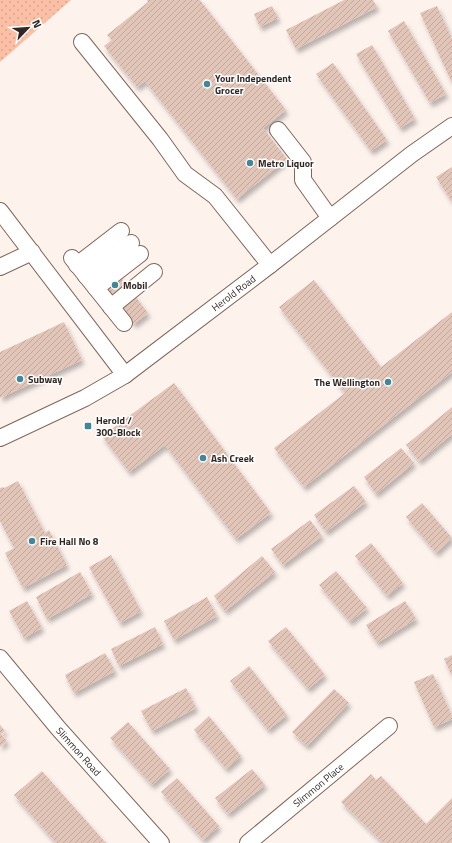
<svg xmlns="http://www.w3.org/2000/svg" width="452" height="843" font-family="'Titillium Web',sans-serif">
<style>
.park{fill:url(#park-dots)}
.building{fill:url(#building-hatch);filter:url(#shadow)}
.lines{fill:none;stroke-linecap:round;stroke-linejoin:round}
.minor-casing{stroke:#80675c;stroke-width:18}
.minor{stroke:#fff;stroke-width:16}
.poi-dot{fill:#448697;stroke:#fff;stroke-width:1.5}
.labels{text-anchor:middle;stroke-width:3;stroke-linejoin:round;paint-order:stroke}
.poi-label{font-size:10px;font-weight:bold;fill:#322723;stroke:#fff;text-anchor:start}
.street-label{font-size:10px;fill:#322723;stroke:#fff}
</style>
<defs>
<pattern id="park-dots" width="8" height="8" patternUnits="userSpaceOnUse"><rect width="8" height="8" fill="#fabfa5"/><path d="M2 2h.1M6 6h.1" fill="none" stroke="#d7a48e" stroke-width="1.8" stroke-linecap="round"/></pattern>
<pattern id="building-hatch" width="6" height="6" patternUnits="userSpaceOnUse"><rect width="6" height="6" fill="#e2c5b9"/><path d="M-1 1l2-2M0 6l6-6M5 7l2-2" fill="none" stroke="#c2a99f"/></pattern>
<filter id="shadow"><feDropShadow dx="2.5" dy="4.5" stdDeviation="2" flood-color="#0004"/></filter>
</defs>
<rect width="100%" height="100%" fill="#fef2ed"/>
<path class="park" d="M0 0H71L0 62Z"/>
<g class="building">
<path d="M147 0H200L286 110 263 128 287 159 237 199 145 81 137 87 104 46 112 40 107 35 148 2Z"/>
<path d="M344 0H373L377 7 296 49 286 30Z"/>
<path d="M272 6 278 18 260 27 254 14Z"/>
<path d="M437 6 452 39V83L420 13Z"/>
<path d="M404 21 446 94 430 103 388 31Z"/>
<path d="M372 45 415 119 400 128 356 54Z"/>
<path d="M333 63 387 140 371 151 316 74Z"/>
<path d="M452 167V202L436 177Z"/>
<path d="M97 247 148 313 134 324 82 258Z"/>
<path d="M314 280 381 367 452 312V372L304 487 274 448 345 393 279 307Z"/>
<path d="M64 322 82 360 0 398V352Z"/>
<path d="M174 383 271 513 236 539 165 445 129 472 102 436Z"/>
<path d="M452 407V434L419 461 406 445Z"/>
<path d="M401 448 414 463 376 494 364 477Z"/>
<path d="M18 481 45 533 49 530 67 565 23 588 5 553 14 548 0 521V488L3 487 4 488Z"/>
<path d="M354 486 366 502 326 532 314 515Z"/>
<path d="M422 503 452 538 436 553 406 517Z"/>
<path d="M310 520 322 536 283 565 271 549Z"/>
<path d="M371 543 403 583 387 596 355 556Z"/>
<path d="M111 555 141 611 120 623 89 567Z"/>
<path d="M262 556 275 572 225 611 214 596Z"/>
<path d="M336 571 367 608 350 622 319 585Z"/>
<path d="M80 572 92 594 47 619 36 597Z"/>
<path d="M207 597 217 616 174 640 164 621Z"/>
<path d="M27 601 42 628 24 638 9 611Z"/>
<path d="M405 601 416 619 377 643 366 625Z"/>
<path d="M155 627 163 644 119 666 111 649Z"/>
<path d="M286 627 325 675 308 689 268 641Z"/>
<path d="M105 653 115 671 74 693 65 675Z"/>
<path d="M452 655V676L444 659Z"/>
<path d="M249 666 287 715 268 730 230 681Z"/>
<path d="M433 674 452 716V719L434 727 414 682Z"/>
<path d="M186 688 196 708 152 731 141 711Z"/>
<path d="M334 689 349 703 307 746 292 732Z"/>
<path d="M209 716 241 756 226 769 194 730Z"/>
<path d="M128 722 170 769 152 785 110 738Z"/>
<path d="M0 725 5 731 1 734 7 741 0 747Z"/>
<path d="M252 769 265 785 228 814 215 798Z"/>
<path d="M42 771 106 843H56L14 795Z"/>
<path d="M371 774 376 780 381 776 426 824 452 798V843H383L341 802Z"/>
<path d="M177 778 219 826 203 840 161 792Z"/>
</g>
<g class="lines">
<g class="minor-casing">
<g id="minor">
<path d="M82 42 160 139 185 174 215 196 270 265"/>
<path d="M278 130 303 162V180L330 218"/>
<path d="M0 211 125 375"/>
<path d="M72 258 124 323"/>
<path d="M77 265 121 231"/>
<path d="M0 267 32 252"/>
<path d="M86 276 131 243"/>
<path d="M96 288 140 254"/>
<path d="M111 307 154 272"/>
<path id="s1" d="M0 438 85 398 125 375 270 265 412 154 452 126"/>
<path id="s2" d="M0 658 58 728 161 843"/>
<path id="s3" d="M248 843 389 726"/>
</g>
</g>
<use href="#minor" class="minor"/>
</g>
<g class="poi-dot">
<circle cx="207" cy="84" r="4"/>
<circle cx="250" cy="163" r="4"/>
<circle cx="115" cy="285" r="4"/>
<circle cx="20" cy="379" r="4"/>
<circle cx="388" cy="382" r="4"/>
<rect x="84" y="422" width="8" height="8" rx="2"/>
<circle cx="203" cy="458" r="4"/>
<circle cx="32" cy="541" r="4"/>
</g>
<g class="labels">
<g class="poi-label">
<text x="215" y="82">Your Independent<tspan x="215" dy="12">Grocer</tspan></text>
<text x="258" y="167">Metro Liquor</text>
<text x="123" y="289">Mobil</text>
<text x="28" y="383">Subway</text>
<text x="380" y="386" text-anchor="end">The Wellington</text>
<text x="96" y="424">Herold /<tspan x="96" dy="12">300-Block</tspan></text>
<text x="211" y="462">Ash Creek</text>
<text x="40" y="545">Fire Hall No 8</text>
</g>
<g class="street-label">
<text dy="4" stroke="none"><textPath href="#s1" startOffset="276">Herold Road</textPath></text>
<text dy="4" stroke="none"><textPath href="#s2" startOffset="122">Slimmon Road</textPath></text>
<text dy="4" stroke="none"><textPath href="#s3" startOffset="91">Slimmon Place</textPath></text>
</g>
</g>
<g transform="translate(28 28) rotate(65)" stroke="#ffffff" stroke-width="3" paint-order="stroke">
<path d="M0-3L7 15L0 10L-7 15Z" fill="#322723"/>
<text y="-6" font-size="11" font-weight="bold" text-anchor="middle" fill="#322723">N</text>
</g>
</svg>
